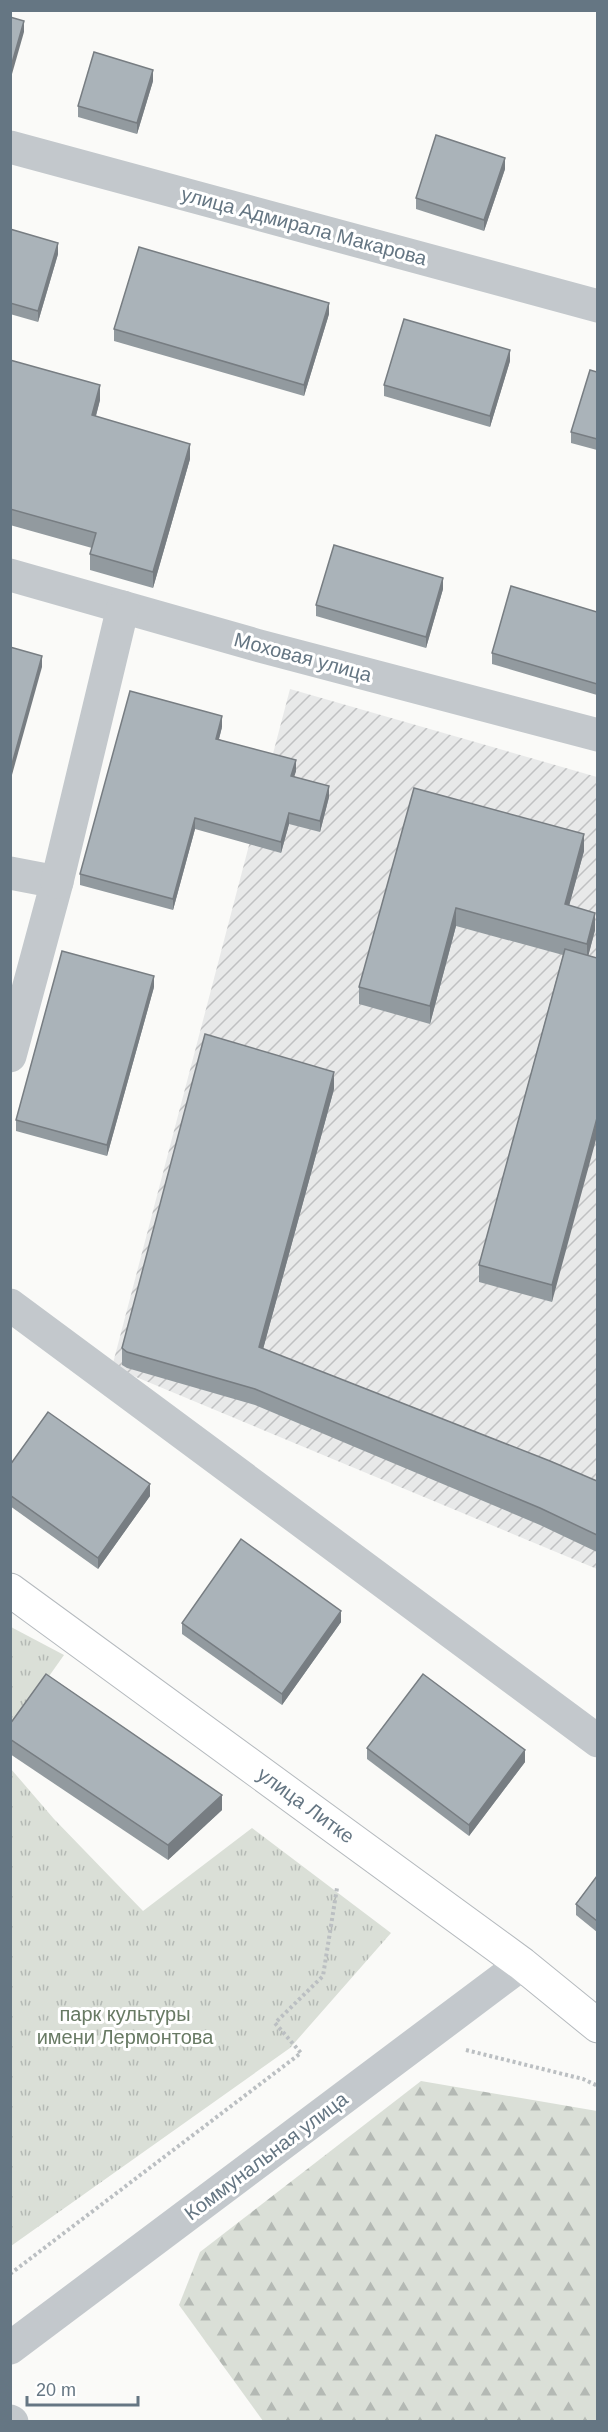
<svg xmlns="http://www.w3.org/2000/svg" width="608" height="2432" font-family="Arial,sans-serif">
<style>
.industrial{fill:url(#industrial-furrows)}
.forest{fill:url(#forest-firs)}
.park{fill:url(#park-tufts)}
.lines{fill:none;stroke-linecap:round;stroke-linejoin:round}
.major-casing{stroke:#b5babe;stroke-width:35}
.path{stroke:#bbbfc2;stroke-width:4;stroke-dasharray:3 3;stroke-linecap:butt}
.minor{stroke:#c3c8cc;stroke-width:33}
.major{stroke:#fff;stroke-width:33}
.wall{fill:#929a9f}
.shaded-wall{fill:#777d82}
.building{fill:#aab3b9;stroke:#777d82;stroke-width:1.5}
.labels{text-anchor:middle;stroke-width:6;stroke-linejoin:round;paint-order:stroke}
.street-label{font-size:20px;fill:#657683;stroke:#fff}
.park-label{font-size:20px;fill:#687a64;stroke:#fff}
</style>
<defs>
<pattern id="industrial-furrows" width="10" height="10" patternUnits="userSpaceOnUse" patternTransform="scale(1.5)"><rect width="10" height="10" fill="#e8e9e9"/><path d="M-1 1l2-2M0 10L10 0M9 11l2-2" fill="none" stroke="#c0c1c2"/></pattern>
<pattern id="forest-firs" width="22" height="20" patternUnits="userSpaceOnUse" patternTransform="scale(1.5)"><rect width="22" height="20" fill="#dadfd7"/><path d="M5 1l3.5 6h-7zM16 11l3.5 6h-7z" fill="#b4b9b4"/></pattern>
<pattern id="park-tufts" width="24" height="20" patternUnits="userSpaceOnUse" patternTransform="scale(1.5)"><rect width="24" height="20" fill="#dadfd7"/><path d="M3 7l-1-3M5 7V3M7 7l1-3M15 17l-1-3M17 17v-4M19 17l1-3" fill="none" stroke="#b4b9b4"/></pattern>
</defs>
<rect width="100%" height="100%" fill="#fafaf8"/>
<path class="industrial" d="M290 689 597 777V1569L112 1367Z"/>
<path class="forest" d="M421 2081 597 2111V2421H263L179 2305 200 2252Z"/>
<g class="park">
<path d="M11 1627 64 1655 11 1730Z"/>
<path d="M11 1769 54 1819 143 1911 252 1828 391 1933 290 2048 11 2246Z"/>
</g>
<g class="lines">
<g class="major-casing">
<path id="major" d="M10 1590 522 1964 598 2026"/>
</g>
<g class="path">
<path d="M466 2050 583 2079 598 2086"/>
<path d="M10 2274 301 2053 275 2023 323 1976 337 1888"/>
</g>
<g class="minor">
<path d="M10 147 598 306"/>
<path d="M10 575 256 645 598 735"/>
<path d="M10 873 57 882 10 1056"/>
<path d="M57 882 123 607"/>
<path d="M10 1305 598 1741"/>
<path d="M10 2348 522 1964"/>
<path d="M10 2421 12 2422"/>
</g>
<use href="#major" class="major"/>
</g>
<g class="wall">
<path d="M153 81 137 134 78 117V106Z"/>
<path d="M505 169 484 231 416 209V198Z"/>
<path d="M10 229 58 254 38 322 10 314Z"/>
<path d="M329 314 304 396 114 341V329Z"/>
<path d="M10 360 100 400 96 416 190 459 153 588 90 570V554L92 548 10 525Z"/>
<path d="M510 361 490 427 384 396V385Z"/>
<path d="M597 372V450L571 443V432Z"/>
<path d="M443 589 426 648 316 616V605Z"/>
<path d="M597 612V695L492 664V653Z"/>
<path d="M222 727 219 739 296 771 294 776 329 797 320 832 289 824 281 853 195 829 173 910 80 885V874Z"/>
<path d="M414 788 584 851 569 905 595 930 588 956 552 1302 479 1282V1265L563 955 456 926 430 1024 359 1004V987Z"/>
<path d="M154 987 107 1156 16 1131V1120Z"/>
<path d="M334 1089 263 1349 597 1481V1552L540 1525 255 1405 127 1368 122 1365V1348Z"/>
<path d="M10 1465 150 1496 98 1569 10 1506Z"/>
<path d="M341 1622 282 1705 182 1634V1623Z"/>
<path d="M10 1724 222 1810 168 1860 10 1754Z"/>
<path d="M367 1748 525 1762 469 1836 367 1759Z"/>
<path d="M597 1876V1932L576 1915V1904Z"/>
</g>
<g class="shaded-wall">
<path d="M24 21V32L10 81V70Z"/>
<path d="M153 70V81L137 134V123Z"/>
<path d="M505 158V169L484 231V220Z"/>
<path d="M58 243V254L38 322V311Z"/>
<path d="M329 303V314L304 396V385Z"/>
<path d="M510 350V361L490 427V416Z"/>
<path d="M100 385V400L92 430V415Z"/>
<path d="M190 444V459L153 588V572Z"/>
<path d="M443 578V589L426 648V637Z"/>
<path d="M42 656V667L10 782V771Z"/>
<path d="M222 716V727L216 750V739Z"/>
<path d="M296 760V771L291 787V776Z"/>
<path d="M329 786V797L320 832V821Z"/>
<path d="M289 813V824L281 853V842Z"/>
<path d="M195 818V829L173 910V899Z"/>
<path d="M584 834V851L565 921V904Z"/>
<path d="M456 908V926L430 1024V1006Z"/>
<path d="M595 913V930L587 961V944Z"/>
<path d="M154 976V987L107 1156V1145Z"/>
<path d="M334 1072V1089L259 1364V1347Z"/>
<path d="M597 1118V1136L552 1302V1285Z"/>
<path d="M150 1484V1496L98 1569V1558Z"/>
<path d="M341 1611V1622L282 1705V1694Z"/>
<path d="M525 1750V1762L469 1836V1825Z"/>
<path d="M222 1795V1810L168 1860V1845Z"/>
</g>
<g class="building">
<path d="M10 17 24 21 10 70Z"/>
<path d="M94 52 153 70 137 123 78 106Z"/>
<path d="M436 135 505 158 484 220 416 198Z"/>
<path d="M10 229 58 243 38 311 10 303Z"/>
<path d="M139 247 329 303 304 385 114 329Z"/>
<path d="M404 319 510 350 490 416 384 385Z"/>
<path d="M10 360 100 385 92 415 190 444 153 572 90 554 96 533 10 509Z"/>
<path d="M590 370 597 372V439L571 432Z"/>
<path d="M334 545 443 578 426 637 316 605Z"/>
<path d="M511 586 597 612V684L492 653Z"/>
<path d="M10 647 42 656 10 771Z"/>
<path d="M130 691 222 716 216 739 296 760 291 776 329 786 320 821 289 813 281 842 195 818 173 899 80 874Z"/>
<path d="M414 788 584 834 565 904 595 913 587 944 456 908 430 1006 359 987Z"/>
<path d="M565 949 597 958V1118L552 1285 479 1265Z"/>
<path d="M62 951 154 976 107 1145 16 1120Z"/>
<path d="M205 1034 334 1072 259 1347 550 1461 597 1481V1535L540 1508 255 1389 127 1352 122 1348Z"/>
<path d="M48 1412 150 1484 98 1558 10 1495V1465Z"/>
<path d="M241 1539 341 1611 282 1694 182 1623Z"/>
<path d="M46 1674 222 1795 168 1845 10 1739V1724Z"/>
<path d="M423 1674 525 1750 469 1825 367 1748Z"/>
<path d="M597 1876V1921L576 1904Z"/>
</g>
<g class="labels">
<g class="street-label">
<text transform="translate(304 226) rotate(15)" y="7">улица Адмирала Макарова</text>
<text transform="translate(303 657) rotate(15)" y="7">Моховая улица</text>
<text transform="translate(306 1805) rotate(36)" y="7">улица Литке</text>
<text transform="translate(266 2156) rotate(-37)" y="7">Коммунальная улица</text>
</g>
<g class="park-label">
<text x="125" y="2021">парк культуры<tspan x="125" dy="23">имени Лермонтова</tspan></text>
</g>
</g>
<rect width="608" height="2432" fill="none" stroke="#657683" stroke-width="24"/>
<path d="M27 2396v9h111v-9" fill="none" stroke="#657683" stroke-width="3"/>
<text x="36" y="2396" font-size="18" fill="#657683" stroke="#ffffff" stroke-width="4.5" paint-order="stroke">20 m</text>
</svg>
